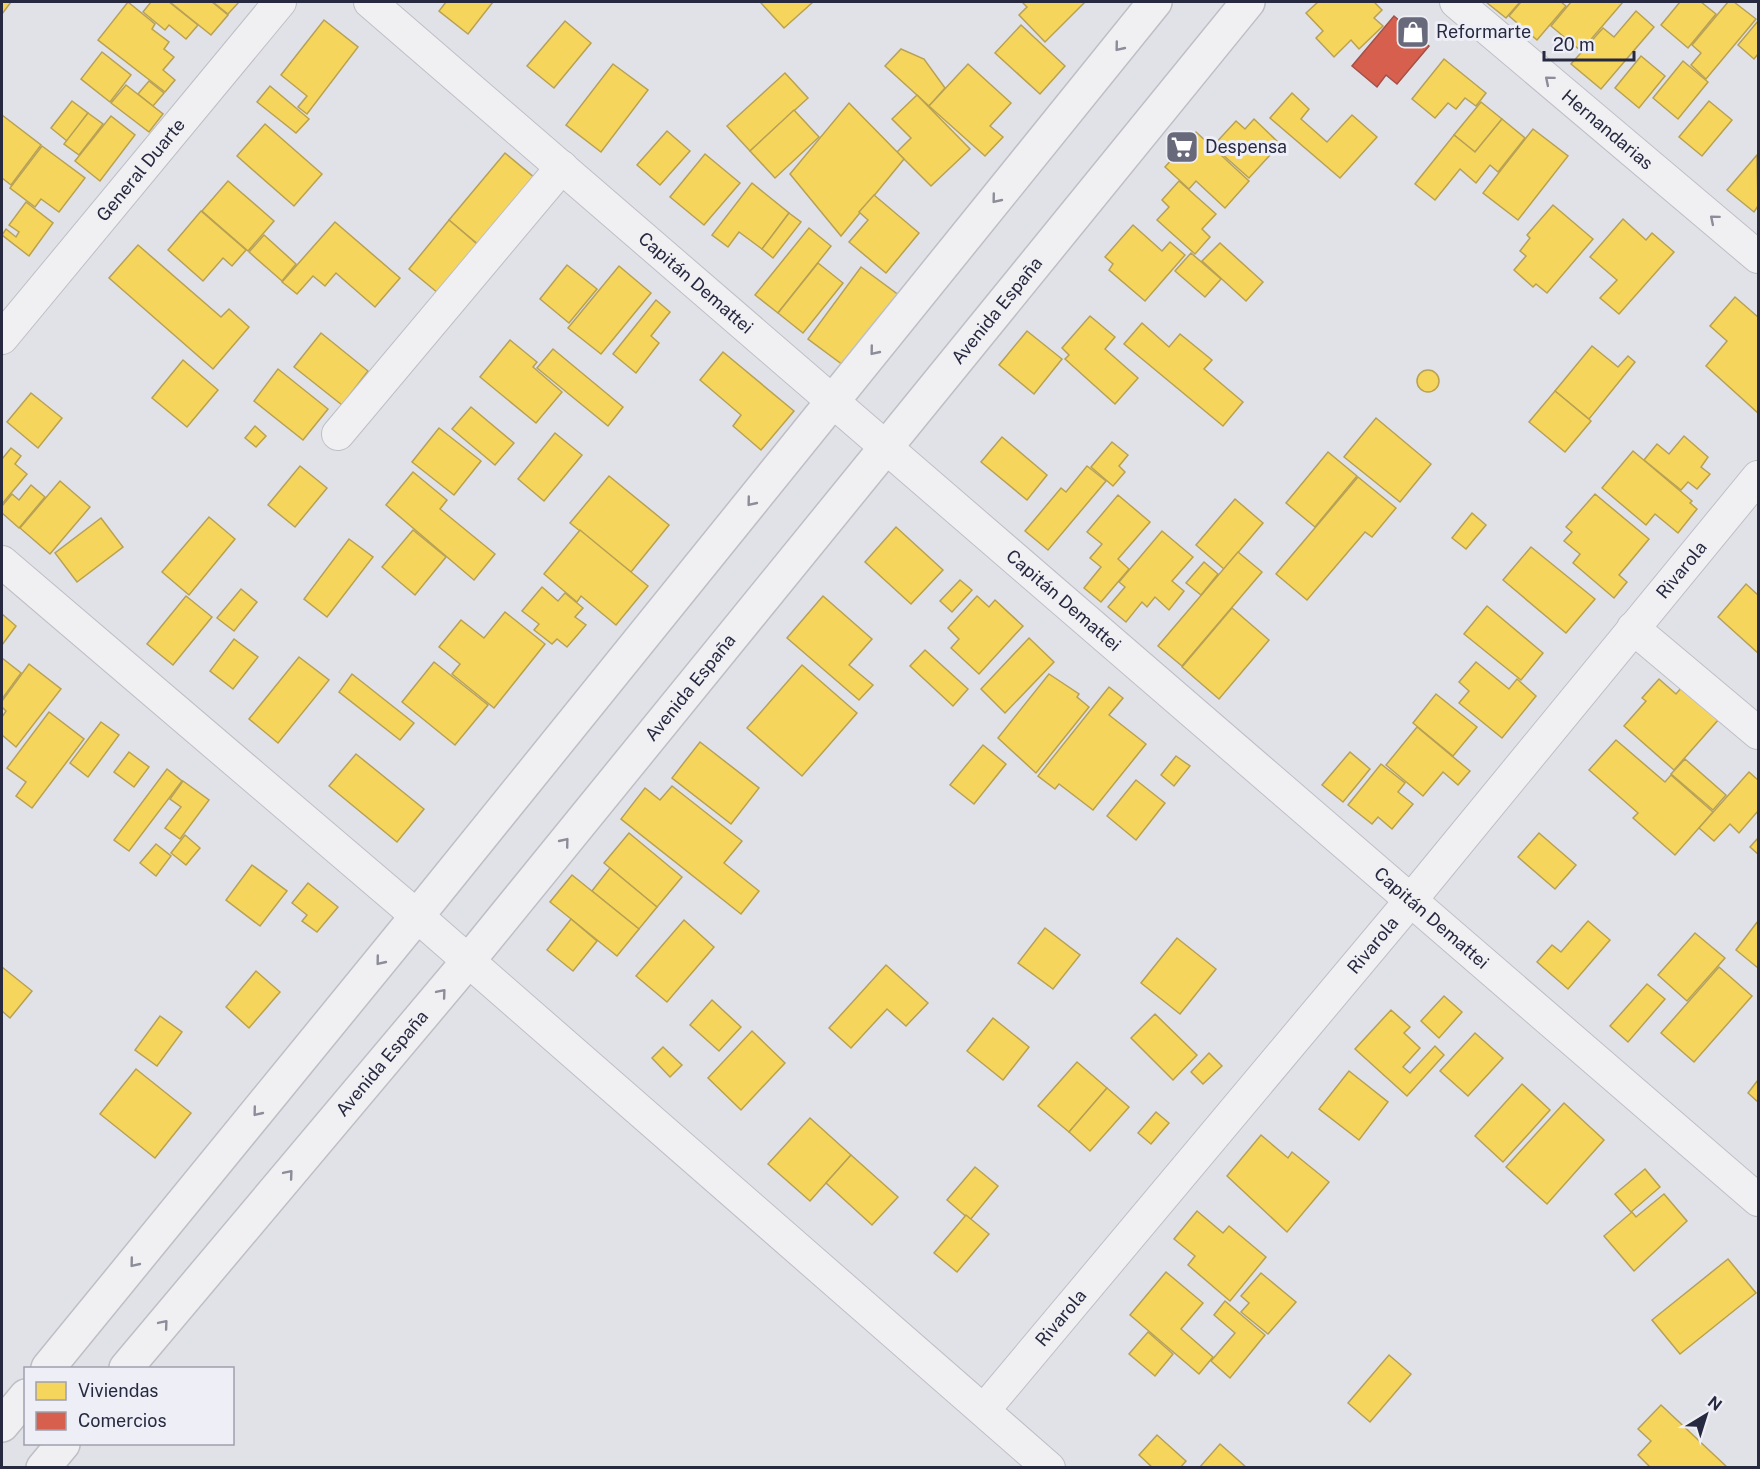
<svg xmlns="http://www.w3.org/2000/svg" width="1760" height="1469" font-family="'Public Sans',sans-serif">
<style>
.homes{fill:#f6d55c;stroke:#b8a154;stroke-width:1.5}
.shops{fill:#d6604d;stroke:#a25049;stroke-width:1.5}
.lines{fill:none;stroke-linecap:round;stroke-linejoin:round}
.minor-casing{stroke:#bebfc5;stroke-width:34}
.tertiary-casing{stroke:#bebfc5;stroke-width:36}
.minor{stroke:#f0f0f3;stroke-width:32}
.tertiary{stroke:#f0f0f3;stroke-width:33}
.oneway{stroke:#8c8c9a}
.labels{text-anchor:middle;stroke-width:6;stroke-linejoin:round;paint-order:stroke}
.poi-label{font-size:18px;fill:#272941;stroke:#eeeff6;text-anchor:start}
.street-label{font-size:18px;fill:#272941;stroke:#eeeff6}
</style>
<rect width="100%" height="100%" fill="#e1e2e7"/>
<g class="homes">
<path d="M2 2H11L2 14Z"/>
<path d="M128 2 155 24 152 29 169 42 164 49 174 57 163 70 175 80 165 92 98 40Z"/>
<path d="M151 2H169L198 25 186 39 169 25 165 30 143 12Z"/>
<path d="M170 2H212L228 15 211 35Z"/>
<path d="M213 2H239L228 14Z"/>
<path d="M446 2H493L468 34 439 11Z"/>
<path d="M763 2H813L784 28 761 3Z"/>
<path d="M1022 2H1085L1045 42 1019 15 1027 7Z"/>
<path d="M1318 2H1374L1382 10 1374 18 1383 26 1359 49 1351 40 1334 57 1316 38 1323 31 1306 13Z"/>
<path d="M1486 2H1520L1506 18Z"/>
<path d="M1521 2H1561L1566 6 1537 40 1509 16Z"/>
<path d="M1571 2H1623L1581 51 1551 26Z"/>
<path d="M1680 2H1701L1716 14 1688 48 1661 25Z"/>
<path d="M1728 2H1734L1756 19 1706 79 1691 65 1701 53 1692 45Z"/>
<path d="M1636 11 1654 27 1601 89 1571 64 1603 28 1614 37Z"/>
<path d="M324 20 358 47 307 114 298 107 307 96 281 75Z"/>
<path d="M565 21 591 43 554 88 527 66Z"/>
<path d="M1758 21V54L1754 59 1738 45Z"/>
<path d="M1021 25 1065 66 1040 94 995 53Z"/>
<path d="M901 49 924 59 945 88 929 106 885 66Z"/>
<path d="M102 52 131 75 110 102 81 79Z"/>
<path d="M1641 56 1665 76 1639 108 1615 88Z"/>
<path d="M1444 59 1486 93 1476 106 1465 98 1456 109 1448 103 1435 118 1412 99Z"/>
<path d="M1683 61 1708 82 1678 119 1653 98Z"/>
<path d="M613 64 648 90 601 152 566 125Z"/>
<path d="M968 64 1011 103 990 126 1003 137 985 156 929 106Z"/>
<path d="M785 73 808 98 750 151 727 126Z"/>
<path d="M149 81 164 93 153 106 138 94Z"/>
<path d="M126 85 163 114 149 132 111 103Z"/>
<path d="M270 86 309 119 296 133 257 102Z"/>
<path d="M1292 93 1309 109 1301 119 1327 142 1352 115 1377 137 1340 178 1270 118Z"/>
<path d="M917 95 970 149 931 186 897 152 911 138 892 119Z"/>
<path d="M72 101 88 113 67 141 51 128Z"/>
<path d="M1709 101 1732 120 1702 156 1679 137Z"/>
<path d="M1481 102 1502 119 1475 152 1454 135Z"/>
<path d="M849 103 904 159 841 236 790 174Z"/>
<path d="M794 110 819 137 775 178 750 151Z"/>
<path d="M88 113 103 124 79 155 64 144Z"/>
<path d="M2 115 41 145 11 185 2 178Z"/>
<path d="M111 116 135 135 100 181 75 161Z"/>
<path d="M1254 119 1280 144 1249 178 1213 146 1236 121 1245 129Z"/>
<path d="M1502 119 1525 138 1498 172 1490 165 1476 183 1460 169 1435 200 1415 184 1454 135 1475 152Z"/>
<path d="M265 124 322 174 294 206 237 156Z"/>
<path d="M1533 129 1568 156 1518 220 1483 193Z"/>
<path d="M667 131 690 151 660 185 637 165Z"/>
<path d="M1196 132 1249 181 1225 208 1196 181 1189 189 1165 167Z"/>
<path d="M42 146 85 178 59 212 41 199 35 207 10 188Z"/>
<path d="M505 153 536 179 486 251 449 220Z"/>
<path d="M705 154 740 183 704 225 670 197Z"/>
<path d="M1757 155 1758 206 1754 212 1727 190Z"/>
<path d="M228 181 274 221 248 251 202 211Z"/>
<path d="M1179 181 1216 214 1202 229 1210 237 1195 254 1157 220 1169 207 1162 200Z"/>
<path d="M752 183 789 213 762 249 739 232 728 247 712 235Z"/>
<path d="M874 195 919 233 886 273 849 242 868 220 859 212Z"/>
<path d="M26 202 53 223 29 256 2 235 6 229 16 237 19 232 9 225Z"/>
<path d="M1553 205 1593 239 1547 293 1536 284 1533 287 1514 270 1526 256 1520 251 1530 238 1527 235Z"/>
<path d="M201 211 246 250 232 266 223 258 203 281 168 250Z"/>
<path d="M789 213 801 222 773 258 762 249Z"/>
<path d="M1623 219 1646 240 1652 233 1674 252 1619 314 1600 298 1617 280 1590 257Z"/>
<path d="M449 220 484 250 444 298 409 269Z"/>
<path d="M335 222 400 278 375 307 336 273 325 286 313 276 297 294 282 282Z"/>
<path d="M1133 225 1162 251 1170 242 1185 255 1145 301 1109 270 1113 264 1105 257Z"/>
<path d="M809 228 831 246 778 313 755 295Z"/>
<path d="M264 235 296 264 282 281 249 252Z"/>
<path d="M1220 243 1263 282 1246 301 1202 261Z"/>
<path d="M138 245 221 317 229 309 249 327 213 369 109 278Z"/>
<path d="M1191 253 1221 279 1205 297 1175 271Z"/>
<path d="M818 263 843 283 803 333 778 313Z"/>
<path d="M567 265 597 289 569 323 540 299Z"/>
<path d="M619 266 651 293 601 354 568 328Z"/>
<path d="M861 267 900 296 847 368 808 339Z"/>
<path d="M1735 297 1758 317V413L1706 366 1727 341 1710 326Z"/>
<path d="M656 300 670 312 651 336 659 343 636 373 613 354Z"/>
<path d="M1090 316 1115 337 1105 349 1138 378 1115 404 1065 359 1069 355 1062 348Z"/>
<path d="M1142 323 1169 347 1180 334 1212 360 1204 369 1243 402 1223 426 1124 344Z"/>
<path d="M1027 331 1062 359 1034 394 999 365Z"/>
<path d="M321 333 368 371 342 405 294 367Z"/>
<path d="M510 340 537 362 533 367 562 392 536 423 480 377Z"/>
<path d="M1592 346 1618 367 1628 356 1635 362 1589 419 1555 391Z"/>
<path d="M553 349 623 407 608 426 537 368Z"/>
<path d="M723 352 794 411 761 450 733 426 741 415 700 380Z"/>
<path d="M183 360 218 390 187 427 152 398Z"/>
<path d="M278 369 328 409 303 440 254 401Z"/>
<circle cx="1428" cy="381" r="11"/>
<path d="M1555 391 1591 421 1565 452 1529 422Z"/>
<path d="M31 393 62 418 38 448 7 422Z"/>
<path d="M471 407 514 443 495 465 452 429Z"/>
<path d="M1376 418 1431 464 1400 502 1344 457Z"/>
<path d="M255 426 266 436 256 447 245 438Z"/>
<path d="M439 428 481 461 454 495 412 462Z"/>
<path d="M555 433 582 455 544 501 518 479Z"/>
<path d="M1684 436 1708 457 1701 467 1710 474 1697 489 1688 482 1681 490 1644 460 1657 444 1669 454Z"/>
<path d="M1002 437 1047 475 1027 500 981 462Z"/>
<path d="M1112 442 1128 455 1119 466 1125 472 1113 486 1091 467Z"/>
<path d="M11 448 21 456 15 464 27 474 2 504V459Z"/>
<path d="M1633 451 1692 501 1690 503 1697 509 1678 533 1655 514 1646 525 1602 488Z"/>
<path d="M1328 452 1357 476 1315 527 1286 503Z"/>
<path d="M300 466 327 488 295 527 268 505Z"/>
<path d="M1087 466 1106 481 1048 550 1025 531 1061 488 1066 492Z"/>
<path d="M413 472 447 500 440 509 495 554 474 580 386 505Z"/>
<path d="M609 476 669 525 631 572 570 523Z"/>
<path d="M1358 477 1396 508 1372 537 1365 532 1307 600 1276 574Z"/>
<path d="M60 481 90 507 50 554 20 528Z"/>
<path d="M31 485 45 497 19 528 2 513V506L12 494 19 500Z"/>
<path d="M1595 494 1649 539 1619 575 1627 582 1614 598 1573 563 1580 554 1564 541 1572 532 1566 527Z"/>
<path d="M1118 495 1150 522 1118 559 1129 569 1101 602 1084 588 1101 567 1090 558 1102 544 1087 532Z"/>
<path d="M1235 499 1263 523 1224 569 1196 545Z"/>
<path d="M1472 513 1486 525 1466 549 1452 538Z"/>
<path d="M209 517 235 539 189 595 162 572Z"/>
<path d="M101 518 123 547 77 582 55 553Z"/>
<path d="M896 527 943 570 911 604 865 562Z"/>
<path d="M413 530 446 557 415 595 382 567Z"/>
<path d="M580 530 648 586 616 625 581 596 577 602 544 574Z"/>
<path d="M1162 531 1193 557 1172 581 1184 591 1169 610 1155 597 1147 607 1142 602 1126 622 1108 607 1125 587 1119 582Z"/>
<path d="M349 539 373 557 327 617 304 599Z"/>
<path d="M1531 547 1595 599 1566 633 1503 580Z"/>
<path d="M1238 552 1262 572 1182 666 1158 646Z"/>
<path d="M1204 562 1218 574 1201 595 1186 583Z"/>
<path d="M960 580 972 590 952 612 940 601Z"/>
<path d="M1746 584 1758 595V653L1718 617Z"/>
<path d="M542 587 558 601 565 593 583 608 575 617 586 625 567 647 557 639 552 644 534 630 539 624 522 611Z"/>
<path d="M241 589 257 602 234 631 217 618Z"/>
<path d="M186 596 212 617 173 665 147 644Z"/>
<path d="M823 596 872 639 849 665 873 685 859 700 787 638Z"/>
<path d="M977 596 989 607 995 600 1023 626 979 674 951 648 959 639 948 628Z"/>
<path d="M1487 606 1543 653 1521 680 1464 634Z"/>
<path d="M1232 608 1269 640 1219 699 1182 667Z"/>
<path d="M505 612 545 644 494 708 452 674 460 664 439 647 461 620 484 638Z"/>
<path d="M2 614 16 626 2 645Z"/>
<path d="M1029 638 1054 662 1005 713 981 689Z"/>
<path d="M234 639 258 657 233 689 210 671Z"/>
<path d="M925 650 968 689 953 706 910 666Z"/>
<path d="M299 657 329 680 278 743 249 719Z"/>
<path d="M2 658 21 673 2 699Z"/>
<path d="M434 662 488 705 455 745 402 702Z"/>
<path d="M1476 662 1509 689 1517 679 1536 696 1502 738 1459 703 1469 691 1459 682Z"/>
<path d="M29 664 61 689 16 747 2 735V717L6 711 2 707V701Z"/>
<path d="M802 665 857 713 802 776 747 728Z"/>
<path d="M352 674 414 723 400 740 339 692Z"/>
<path d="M1049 674 1079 694 1077 697 1089 707 1036 773 998 738Z"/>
<path d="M1659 679 1676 694 1682 687 1719 719 1674 770 1624 726 1646 701 1642 698Z"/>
<path d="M1109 687 1123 698 1109 715 1146 744 1093 810 1059 784 1055 789 1038 776Z"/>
<path d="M1436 694 1477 727 1453 756 1413 723Z"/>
<path d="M49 712 84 739 32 808 16 796 26 782 7 768Z"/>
<path d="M101 722 119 735 88 777 70 763Z"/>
<path d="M1417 727 1470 771 1458 785 1443 772 1423 796 1386 765Z"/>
<path d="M1616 740 1665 782 1671 775 1713 812 1675 855 1633 818 1638 813 1589 770Z"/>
<path d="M700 742 759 788 731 824 672 778Z"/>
<path d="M983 745 1006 764 974 804 950 785Z"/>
<path d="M129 752 149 767 134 787 114 772Z"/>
<path d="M1350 752 1370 769 1343 802 1322 785Z"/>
<path d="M356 754 424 809 397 842 329 786Z"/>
<path d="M1176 756 1190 766 1174 786 1161 775Z"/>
<path d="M1685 759 1726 795 1713 810 1671 774Z"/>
<path d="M1381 764 1405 783 1398 792 1413 804 1392 829 1378 817 1372 824 1348 805Z"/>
<path d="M167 769 182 781 129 851 114 840Z"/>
<path d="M1749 772 1758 780V811L1739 833 1730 824 1714 841 1699 828Z"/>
<path d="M1136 780 1165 803 1136 840 1107 816Z"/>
<path d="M183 781 209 800 180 839 165 828 181 807 170 799Z"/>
<path d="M672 786 742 841 724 863 759 891 741 914 621 819 645 788 660 800Z"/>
<path d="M629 833 682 877 657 907 604 863Z"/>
<path d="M1539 833 1576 865 1555 889 1518 857Z"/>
<path d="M185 835 200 848 186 865 171 853Z"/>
<path d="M1758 838V854L1750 847Z"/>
<path d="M156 844 171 856 156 876 140 863Z"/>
<path d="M252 865 287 891 260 926 226 900Z"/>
<path d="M610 868 657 907 639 929 592 891Z"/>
<path d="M572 875 639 929 617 956 550 902Z"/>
<path d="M308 883 338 907 317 932 302 921 307 915 292 903Z"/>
<path d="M571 919 597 941 573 971 547 950Z"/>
<path d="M684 920 714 947 667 1002 636 976Z"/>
<path d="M1588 921 1610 940 1568 989 1537 962 1552 945 1561 952Z"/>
<path d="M1758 921V968L1736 950Z"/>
<path d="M1045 928 1080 955 1053 989 1018 963Z"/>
<path d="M1695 933 1725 958 1687 1001 1658 975Z"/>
<path d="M1177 938 1216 969 1180 1014 1141 983Z"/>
<path d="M886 965 928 1003 906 1026 887 1009 851 1048 829 1028Z"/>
<path d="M2 967 32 991 10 1018 2 1011Z"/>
<path d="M1719 967 1752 996 1694 1062 1661 1033Z"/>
<path d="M256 971 280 992 249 1028 226 1007Z"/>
<path d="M1647 984 1665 999 1628 1042 1610 1026Z"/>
<path d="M1444 996 1462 1012 1439 1038 1421 1021Z"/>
<path d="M712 1000 741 1027 719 1051 690 1025Z"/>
<path d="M1391 1010 1410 1027 1404 1033 1420 1048 1403 1067 1410 1073 1435 1046 1444 1055 1407 1096 1355 1049Z"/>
<path d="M1155 1014 1197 1055 1173 1080 1131 1038Z"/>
<path d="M160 1016 182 1032 157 1066 135 1050Z"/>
<path d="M993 1018 1029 1047 1003 1080 967 1051Z"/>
<path d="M752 1031 785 1063 741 1110 708 1078Z"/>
<path d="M1475 1033 1503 1058 1468 1096 1440 1071Z"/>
<path d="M663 1047 682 1065 670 1077 652 1058Z"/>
<path d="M1209 1053 1222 1066 1203 1084 1191 1072Z"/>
<path d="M1077 1062 1107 1088 1069 1132 1038 1106Z"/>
<path d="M136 1069 191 1113 155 1158 100 1114Z"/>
<path d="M1349 1071 1388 1102 1359 1140 1319 1109Z"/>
<path d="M1758 1080V1102L1748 1093Z"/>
<path d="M1522 1084 1550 1110 1503 1162 1475 1136Z"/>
<path d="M1107 1088 1129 1107 1090 1151 1069 1132Z"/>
<path d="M1564 1103 1604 1140 1547 1204 1506 1167Z"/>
<path d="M1156 1112 1169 1123 1151 1144 1138 1133Z"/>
<path d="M810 1118 851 1155 810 1201 768 1164Z"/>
<path d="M1261 1135 1288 1158 1292 1152 1329 1182 1287 1232 1227 1176Z"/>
<path d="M851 1155 898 1197 872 1225 826 1183Z"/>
<path d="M975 1167 998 1186 970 1220 947 1200Z"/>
<path d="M1645 1169 1660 1187 1631 1212 1615 1194Z"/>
<path d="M1664 1194 1687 1221 1634 1271 1604 1236 1632 1212 1636 1217Z"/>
<path d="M1197 1211 1223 1233 1229 1226 1266 1257 1230 1301 1188 1265 1195 1256 1174 1239Z"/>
<path d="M966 1215 989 1234 957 1272 934 1253Z"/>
<path d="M1728 1259 1756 1293 1680 1354 1652 1320Z"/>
<path d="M1166 1272 1203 1303 1181 1329 1213 1357 1199 1374 1130 1315Z"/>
<path d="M1261 1273 1296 1302 1268 1334 1241 1312 1249 1303 1241 1296Z"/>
<path d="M1225 1301 1265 1335 1230 1378 1211 1361 1235 1333 1214 1315Z"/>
<path d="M1148 1332 1173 1354 1155 1376 1129 1354Z"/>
<path d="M1389 1355 1411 1374 1370 1422 1348 1403Z"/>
<path d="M1661 1405 1728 1468H1651L1638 1455 1651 1441 1638 1429Z"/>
<path d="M1157 1435 1186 1461 1180 1468H1153L1139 1455Z"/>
<path d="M1220 1444 1247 1468H1199Z"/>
</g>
<path class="shops" d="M1394 16 1429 46 1397 84 1386 75 1377 87 1352 66Z"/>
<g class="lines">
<g class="minor-casing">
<g id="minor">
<path id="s1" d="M370 2 1758 1200"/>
<path id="s2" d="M1456 2 1758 257"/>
<path id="s3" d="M2 338 280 2"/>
<path d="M338 434 562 167"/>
<path d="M2 562 417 916 1049 1468"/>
<path d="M1633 628 1758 733"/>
<path id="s4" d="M984 1410 1411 900 1758 477"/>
</g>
</g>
<g class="tertiary-casing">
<g id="tertiary">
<path d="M48 1368 417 916 1155 2"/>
<path id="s5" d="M126 1368 469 960 1248 2"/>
<path d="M2 1425 26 1396"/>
<path d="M43 1468 63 1444"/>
</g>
</g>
<use href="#minor" class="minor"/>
<use href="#tertiary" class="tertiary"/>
</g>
<defs><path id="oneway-chevron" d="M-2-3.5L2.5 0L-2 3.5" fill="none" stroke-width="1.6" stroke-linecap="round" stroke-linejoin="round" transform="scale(1.5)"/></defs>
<g class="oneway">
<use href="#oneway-chevron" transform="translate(1119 47) rotate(129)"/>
<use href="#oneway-chevron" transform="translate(1549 80) rotate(-140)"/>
<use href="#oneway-chevron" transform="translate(996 199) rotate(129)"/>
<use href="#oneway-chevron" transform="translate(1714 219) rotate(-140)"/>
<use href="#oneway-chevron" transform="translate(874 351) rotate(129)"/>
<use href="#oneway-chevron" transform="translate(751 502) rotate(129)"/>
<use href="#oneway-chevron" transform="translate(565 842) rotate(-51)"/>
<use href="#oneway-chevron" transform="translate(380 961) rotate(129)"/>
<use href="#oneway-chevron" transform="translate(442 993) rotate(-50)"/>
<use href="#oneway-chevron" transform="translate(257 1112) rotate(129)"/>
<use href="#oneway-chevron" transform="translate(289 1174) rotate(-50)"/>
<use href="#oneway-chevron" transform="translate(134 1263) rotate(129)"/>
<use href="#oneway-chevron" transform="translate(164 1324) rotate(-50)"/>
</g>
<defs>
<g id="shop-square" transform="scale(1.725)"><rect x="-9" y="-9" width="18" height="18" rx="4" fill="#686a7b" stroke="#eeeff6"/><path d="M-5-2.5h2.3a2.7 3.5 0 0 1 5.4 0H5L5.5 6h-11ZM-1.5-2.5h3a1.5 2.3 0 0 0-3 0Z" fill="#fff"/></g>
<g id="supermarket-square" transform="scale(1.725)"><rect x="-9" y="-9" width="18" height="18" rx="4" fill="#686a7b" stroke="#eeeff6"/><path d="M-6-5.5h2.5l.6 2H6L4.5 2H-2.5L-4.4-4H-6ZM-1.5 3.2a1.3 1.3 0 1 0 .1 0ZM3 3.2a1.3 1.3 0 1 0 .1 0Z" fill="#fff"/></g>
</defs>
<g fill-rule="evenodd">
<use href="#shop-square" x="1413" y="32"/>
<use href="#supermarket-square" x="1182" y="147"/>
</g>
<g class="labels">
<g class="poi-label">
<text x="1436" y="38">Reformarte</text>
<text x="1205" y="153">Despensa</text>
</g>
<g class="street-label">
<text dy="6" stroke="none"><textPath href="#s2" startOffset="198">Hernandarias</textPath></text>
<text dy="6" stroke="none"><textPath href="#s3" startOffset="218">General Duarte</textPath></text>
<text dy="6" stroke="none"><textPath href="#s1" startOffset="430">Capitán Demattei</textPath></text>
<text dy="6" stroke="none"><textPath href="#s5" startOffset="1370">Avenida España</textPath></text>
<text dy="6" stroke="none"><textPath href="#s4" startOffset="1092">Rivarola</textPath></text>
<text dy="6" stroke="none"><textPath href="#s1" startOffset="916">Capitán Demattei</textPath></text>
<text dy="6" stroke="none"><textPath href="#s5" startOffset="884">Avenida España</textPath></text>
<text dy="6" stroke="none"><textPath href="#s1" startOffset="1402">Capitán Demattei</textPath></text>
<text dy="6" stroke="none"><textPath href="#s4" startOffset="606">Rivarola</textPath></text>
<text dy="6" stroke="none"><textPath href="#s5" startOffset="398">Avenida España</textPath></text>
<text dy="6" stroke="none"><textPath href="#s4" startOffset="120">Rivarola</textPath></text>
</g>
</g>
<rect width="1760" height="1469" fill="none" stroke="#272941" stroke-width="6"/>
<rect x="24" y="1367" width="210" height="78" fill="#eeeff6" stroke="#9ea0ae" stroke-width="1.5"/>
<rect x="36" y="1382" width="30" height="18" fill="#f6d55c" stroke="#9ea0ae" stroke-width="1.5"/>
<text x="78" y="1397" font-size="18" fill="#272941">Viviendas</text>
<rect x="36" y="1412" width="30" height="18" fill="#d6604d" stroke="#9ea0ae" stroke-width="1.5"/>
<text x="78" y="1427" font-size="18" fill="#272941">Comercios</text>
<g transform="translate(1706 1415) rotate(38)" stroke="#eeeff6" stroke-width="4.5" paint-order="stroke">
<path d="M0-4.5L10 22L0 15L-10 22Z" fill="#272941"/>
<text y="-9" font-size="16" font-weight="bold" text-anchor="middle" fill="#272941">N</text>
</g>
<path d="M1544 51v9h90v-9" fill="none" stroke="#272941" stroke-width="3"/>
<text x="1553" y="51" font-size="18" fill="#272941" stroke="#eeeff6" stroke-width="4.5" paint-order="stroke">20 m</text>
</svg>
